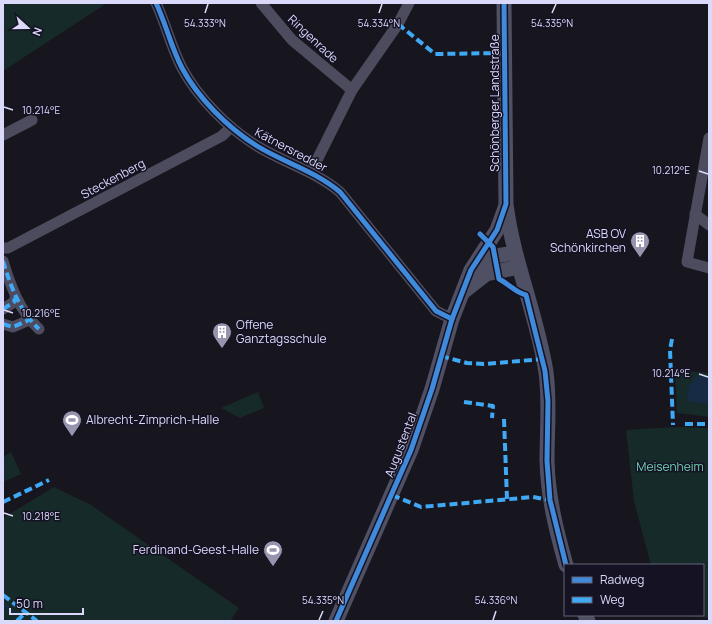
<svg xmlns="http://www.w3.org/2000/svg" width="712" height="624" font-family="Manrope,sans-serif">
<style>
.green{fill:#162a29}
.water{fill:#172b44}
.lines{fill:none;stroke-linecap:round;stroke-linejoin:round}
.stream{stroke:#172b44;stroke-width:3}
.street{stroke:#4d4c5e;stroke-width:11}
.secondary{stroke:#505064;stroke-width:15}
.quiet{stroke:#3fa9f5;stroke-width:4;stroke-dasharray:8 4;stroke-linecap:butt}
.cycleway-casing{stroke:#141223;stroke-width:8}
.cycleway{stroke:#408adc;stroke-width:5}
.ticks{fill:none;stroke:#dbd9fa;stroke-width:1.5}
.labels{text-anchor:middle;stroke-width:3;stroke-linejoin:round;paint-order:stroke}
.street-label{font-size:12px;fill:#dbd9fa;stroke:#141223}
.poi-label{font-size:12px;fill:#dbd9fa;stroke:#141223;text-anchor:end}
.park-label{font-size:12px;fill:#6fd1b2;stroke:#141223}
.ticks-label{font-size:10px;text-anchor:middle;fill:#dbd9fa;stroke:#141223;stroke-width:3;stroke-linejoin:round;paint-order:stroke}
</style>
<rect width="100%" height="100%" fill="#17161f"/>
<g class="green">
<path d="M3 3H107L3 71Z"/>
<path d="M675 370 709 373V377L697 376 690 402 709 404V417L677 413Z"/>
<path d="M258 392 264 408 240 418 221 408Z"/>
<path d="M678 427 709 428V618L689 616 703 615V565H651L634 501 626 430Z"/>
<path d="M11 452 21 474 3 482V457Z"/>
<path d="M54 487 91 505 239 608 230 621H3V518Z"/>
</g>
<path class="water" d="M697 376 709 377V404L690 402 687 398 689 386Z"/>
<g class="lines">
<path class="stream" d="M3 604 25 621"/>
<g class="street">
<path d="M156 3C166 24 171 47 182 68 198 98 228 128 257 146 285 163 315 171 340 192L436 311 452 319"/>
<path d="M261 3 292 40 352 90"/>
<path d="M3 135 32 120"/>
<path d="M709 138 687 262 709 268"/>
<path d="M311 172 352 90 398 24 409 3"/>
<path d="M695 214 709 225"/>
<path d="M3 248H8L222 136 231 127"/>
<path d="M3 261C11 287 19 310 39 329"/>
<path d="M3 309 14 302 15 298"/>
<path d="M3 324 13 327 29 320"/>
</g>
<g class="secondary">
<path d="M504 3 506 204C513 261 537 315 546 372 550 402 547 431 547 461 548 497 556 530 566 565"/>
<path d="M474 268 495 256 515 253"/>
<path d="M463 292 486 274 519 267"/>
<path d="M585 615 588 621"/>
<path d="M336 621 411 450 432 389 452 319 471 270 497 230 505 208"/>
</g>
<g class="quiet">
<path d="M398 24 435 54 505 53"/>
<path d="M3 261C11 287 19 310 39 329"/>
<path d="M3 309 14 302 15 298"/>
<path d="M3 324 13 327 29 320"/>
<path d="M672 339 670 350 673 425"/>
<path d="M441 356 467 363 484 364 543 359"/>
<path d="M464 402 493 406 492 418"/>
<path d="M504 419 507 499"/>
<path d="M685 424H709"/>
<path d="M392 495 421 507 533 497 550 500"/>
<path d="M3 502 49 480"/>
<path d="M3 595 37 621"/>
<path d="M17 621 25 613"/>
</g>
<g class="cycleway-casing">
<g id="cycleway">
<path d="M156 3C166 24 171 47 182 68 198 98 228 128 257 146 285 163 315 171 340 192L436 311 452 319"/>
<path d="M480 234 493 247 499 279C509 284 516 293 526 295L545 371 548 401 547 461 550 500 566 565"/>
<path d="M336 621 411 450 432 389 452 319 471 270 497 230 506 204 504 3"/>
</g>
</g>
<use href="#cycleway" class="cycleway"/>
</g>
<path class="ticks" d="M205 13 208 4M379 13 382 4M552 13 556 4M4 107 13 110M699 171 708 174M4 310 13 313M699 374 708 377M4 513 13 516M319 620 323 611M493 620 496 611"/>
<defs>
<g id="building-pin" transform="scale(1)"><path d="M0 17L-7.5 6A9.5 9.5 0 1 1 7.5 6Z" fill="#9695ad" stroke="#141223"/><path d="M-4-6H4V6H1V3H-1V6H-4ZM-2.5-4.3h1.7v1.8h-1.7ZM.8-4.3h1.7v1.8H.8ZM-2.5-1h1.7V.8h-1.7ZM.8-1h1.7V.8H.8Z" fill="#fff"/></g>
<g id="stadium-pin" transform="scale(1)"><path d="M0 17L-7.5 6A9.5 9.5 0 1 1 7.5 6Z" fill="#9695ad" stroke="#141223"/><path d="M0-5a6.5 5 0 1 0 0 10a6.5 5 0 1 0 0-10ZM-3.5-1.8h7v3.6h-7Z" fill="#fff"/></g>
</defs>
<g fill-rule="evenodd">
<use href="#building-pin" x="640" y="241"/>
<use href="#building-pin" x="222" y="332"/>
<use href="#stadium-pin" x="72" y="420"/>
<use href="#stadium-pin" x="273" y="550"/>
</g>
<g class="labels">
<g class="street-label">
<text transform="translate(313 39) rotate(43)" y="4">Ringenrade</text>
<text transform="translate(495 103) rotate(-90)" y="4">Schönberger Landstraße</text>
<text transform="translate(291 150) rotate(28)" y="4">Kätnersredder</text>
<text transform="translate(113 179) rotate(-28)" y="4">Steckenberg</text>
<text transform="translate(401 445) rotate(-69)" y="4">Augustental</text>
</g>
<g class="poi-label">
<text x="626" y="238">ASB OV<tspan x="626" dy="14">Schönkirchen</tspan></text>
<text x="236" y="329" text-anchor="start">Offene<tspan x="236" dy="14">Ganztagsschule</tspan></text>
<text x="86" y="424" text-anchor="start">Albrecht-Zimprich-Halle</text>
<text x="259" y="554">Ferdinand-Geest-Halle</text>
</g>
<g class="park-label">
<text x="670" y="471">Meisenheim</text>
</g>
</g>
<g class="ticks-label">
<text x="205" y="27">54.333°N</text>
<text x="379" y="27">54.334°N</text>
<text x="552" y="27">54.335°N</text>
<text x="41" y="114">10.214°E</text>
<text x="671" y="174">10.212°E</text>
<text x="41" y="317">10.216°E</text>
<text x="671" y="377">10.214°E</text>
<text x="41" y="520">10.218°E</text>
<text x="323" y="604">54.335°N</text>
<text x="496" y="604">54.336°N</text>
</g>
<rect width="712" height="624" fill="none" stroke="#dbd9fa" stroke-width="8"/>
<rect x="564" y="564" width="140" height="52" fill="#141223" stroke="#646279"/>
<rect x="572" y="577" width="20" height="6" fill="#408adc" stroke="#646279"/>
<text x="600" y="584" font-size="12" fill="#dbd9fa">Radweg</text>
<rect x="572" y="597" width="20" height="6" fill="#3fa9f5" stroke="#646279"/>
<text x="600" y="604" font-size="12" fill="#dbd9fa">Weg</text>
<g transform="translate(28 28) rotate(111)" stroke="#141223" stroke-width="3" paint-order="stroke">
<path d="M0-3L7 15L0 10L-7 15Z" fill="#dbd9fa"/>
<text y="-6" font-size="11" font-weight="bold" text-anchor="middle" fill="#dbd9fa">N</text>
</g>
<path d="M10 608v6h73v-6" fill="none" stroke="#dbd9fa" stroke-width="2"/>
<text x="16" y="608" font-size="12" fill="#dbd9fa" stroke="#141223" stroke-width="3" paint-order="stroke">50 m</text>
</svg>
